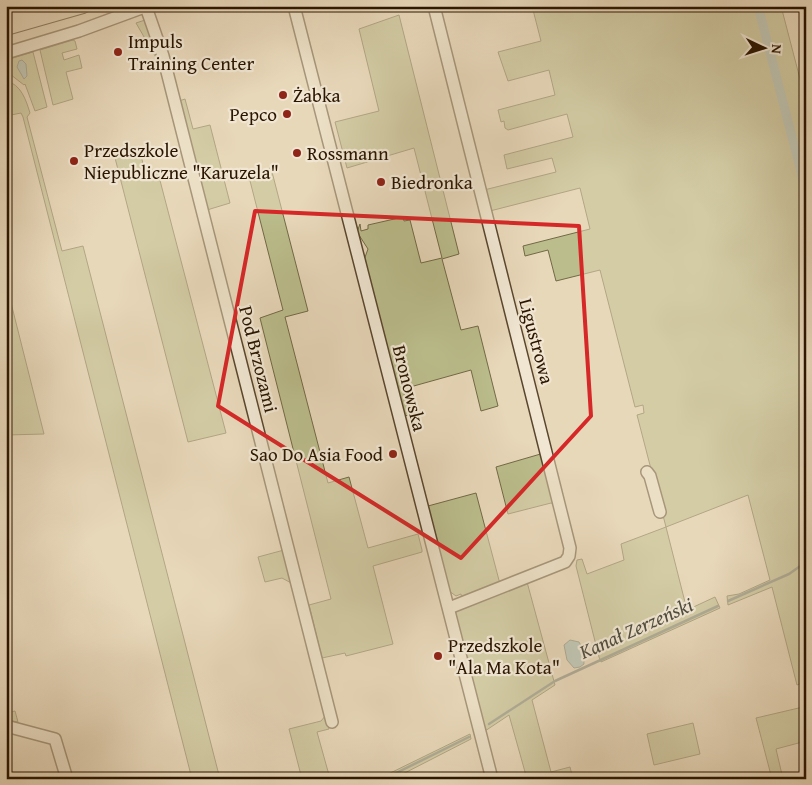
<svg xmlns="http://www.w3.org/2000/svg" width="812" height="785" font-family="'Gentium Book Plus',serif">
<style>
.green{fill:#bbbd8c;stroke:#726946}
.water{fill:#99b8b8;stroke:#6d776e}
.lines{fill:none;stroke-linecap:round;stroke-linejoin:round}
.stream{stroke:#6d776e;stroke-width:2.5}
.canal{stroke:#99b8b8;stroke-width:9}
.minor-casing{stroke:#5a462e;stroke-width:14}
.major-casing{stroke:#2a1500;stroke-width:16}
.minor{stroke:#f0e6d2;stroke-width:11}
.major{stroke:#e8d8ba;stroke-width:14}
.marked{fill:none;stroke:#d62828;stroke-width:4;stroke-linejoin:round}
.poi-dot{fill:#8f2418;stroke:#f0e6d2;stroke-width:2}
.labels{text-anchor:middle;stroke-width:4.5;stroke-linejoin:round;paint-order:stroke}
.poi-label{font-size:19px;fill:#2a1500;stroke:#f0e6d2;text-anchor:start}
.street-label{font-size:19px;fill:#2a1500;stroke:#f0e6d2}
.water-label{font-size:20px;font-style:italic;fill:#514e40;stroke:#f0e6d2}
</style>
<rect width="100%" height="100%" fill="#e8d8ba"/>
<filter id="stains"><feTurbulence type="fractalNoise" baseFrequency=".004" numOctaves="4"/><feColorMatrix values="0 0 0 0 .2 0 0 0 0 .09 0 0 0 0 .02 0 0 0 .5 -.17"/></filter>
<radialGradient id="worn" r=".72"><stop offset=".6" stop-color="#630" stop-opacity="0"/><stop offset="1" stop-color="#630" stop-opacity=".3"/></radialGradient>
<g class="green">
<path d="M532 6H781L806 102V681L797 685 772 587 728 605 727 596 739 594 770 580 748 495 666 527 687 610 715 597 720 608 601 662 599 657 576 566 577 560 582 559 587 574 624 560 621 544 666 527 637 415 644 413 643 405 635 407 600 270 556 281 548 250 525 256 523 246 590 229 580 188 490 211 484 190 556 172 552 158 507 169 504 155 573 137 567 114 508 130 505 128 504 121 501 122 498 110 555 95 549 70 508 81 498 52 541 41Z"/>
<path d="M399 15 459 254 442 259 461 330 478 326 498 406 481 411 471 370 403 389 409 415 404 416 364 260 368 249 357 232 360 224 361 231 368 229V225L403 217 404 221 410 220 421 263 442 258 414 148 347 168 335 122 379 111 359 29Z"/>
<path d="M145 20 160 60 158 61 136 23Z"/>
<path d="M73 40 75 41 77 49 62 53 64 60 79 55 82 68 66 72 73 99 53 105 40 50Z"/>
<path d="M33 52 47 107 35 111 25 84 24 85 6 71V60Z"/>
<path d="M6 81C21 84 26 100 30 113L27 117 62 251 83 246 220 779H192L23 117 21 113 6 116Z"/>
<path d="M185 99 193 129 210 125 230 203 207 210 179 101Z"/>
<path d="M139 147 145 172 157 169 226 433 188 442 114 154Z"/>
<path d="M271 168 308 311 285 317 328 483 349 477 368 548 418 534 422 550V552L373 566 393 644 346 656 345 653 322 658 309 605 331 599 260 318 283 310 248 173Z"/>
<path d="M6 283 44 434 6 435Z"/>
<path d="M544 453 556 505 551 503 508 514 496 467Z"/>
<path d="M476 493 500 584 462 600 461 594 456 596 449 591 428 506Z"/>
<path d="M284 550 293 584 282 578 265 582 258 557Z"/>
<path d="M527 582 555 685 532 700 551 772 570 767 573 779H527L509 715 485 731 454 611Z"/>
<path d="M803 707 806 720V741L776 749 783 779H772L756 718Z"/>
<path d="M15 711 18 722 6 720V713Z"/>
<path d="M326 715 329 729 317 732 329 775 315 779H302L289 729 321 721Z"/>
<path d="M693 723 700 754 654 765 647 734Z"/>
<path d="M470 734 471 739 393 779H378Z"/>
</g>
<g class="water">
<path d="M22 60 26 64 27 76 24 79 17 67 19 61Z"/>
<path d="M570 640 579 642 583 649 584 664 580 667 574 668 567 660 564 645Z"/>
</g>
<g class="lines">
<g class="stream">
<path d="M728 601 789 574 806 562"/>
<path d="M489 724 555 681 718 606"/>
<path d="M384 779 469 737"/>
</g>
<path class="canal" d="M758 6 806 191"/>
<g class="minor-casing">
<g id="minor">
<path d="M294 6 492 779"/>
<path d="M434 6 570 548 569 556 565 562 449 608"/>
<path d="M146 7 163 56 332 722"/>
<path d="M6 53 79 31 147 6"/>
<path d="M647 472 650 476 660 512"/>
<path d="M6 726 55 739 67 779"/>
</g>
</g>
<g class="major-casing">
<g id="major">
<path d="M6 15 39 6"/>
<path d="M6 28 83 6"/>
</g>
</g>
<use href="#minor" class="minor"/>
<use href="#major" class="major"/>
</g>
<path d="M0 0H812V785H0ZM255 211 579 226 591 416 461 558 218 406Z" fill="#e8d8ba" fill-opacity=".55" fill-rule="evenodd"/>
<path class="marked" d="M255 211 579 226 591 416 461 558 218 406Z"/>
<g class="poi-dot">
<circle cx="118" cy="52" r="5"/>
<circle cx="283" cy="95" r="5"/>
<circle cx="287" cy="114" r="5"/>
<circle cx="297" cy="153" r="5"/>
<circle cx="74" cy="161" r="5"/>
<circle cx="381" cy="182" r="5"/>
<circle cx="393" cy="454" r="5"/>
<circle cx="438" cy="656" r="5"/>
</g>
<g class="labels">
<g class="poi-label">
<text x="128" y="48">Impuls<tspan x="128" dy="22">Training Center</tspan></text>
<text x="293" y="102">Żabka</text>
<text x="277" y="121" text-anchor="end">Pepco</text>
<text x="84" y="157">Przedszkole<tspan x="84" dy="22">Niepubliczne "Karuzela"</tspan></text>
<text x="307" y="160">Rossmann</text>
<text x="391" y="189">Biedronka</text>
<text x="383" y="461" text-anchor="end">Sao Do Asia Food</text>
<text x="448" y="652">Przedszkole<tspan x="448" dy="22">"Ala Ma Kota"</tspan></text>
</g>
<g class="street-label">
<text transform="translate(537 341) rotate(75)" y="7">Ligustrowa</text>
<text transform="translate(259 359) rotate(76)" y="7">Pod Brzozami</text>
<text transform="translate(410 388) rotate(76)" y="7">Bronowska</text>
</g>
<g class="water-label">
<text transform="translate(636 628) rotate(-24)" y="7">Kanał Zerzeński</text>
</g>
</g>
<rect width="812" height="785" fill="none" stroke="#e8d8ba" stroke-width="25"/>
<rect x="8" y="8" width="797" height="770" fill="none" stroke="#2a1500" stroke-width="2.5"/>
<rect x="12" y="12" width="787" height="760" fill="none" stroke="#2a1500"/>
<g transform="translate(764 48) rotate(94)" stroke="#f0e6d2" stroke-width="4" paint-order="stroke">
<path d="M0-4L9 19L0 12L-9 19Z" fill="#2a1500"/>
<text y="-8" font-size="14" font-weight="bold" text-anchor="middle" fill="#2a1500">N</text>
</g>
<rect width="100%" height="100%" filter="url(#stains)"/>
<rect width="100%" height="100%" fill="url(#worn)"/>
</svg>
